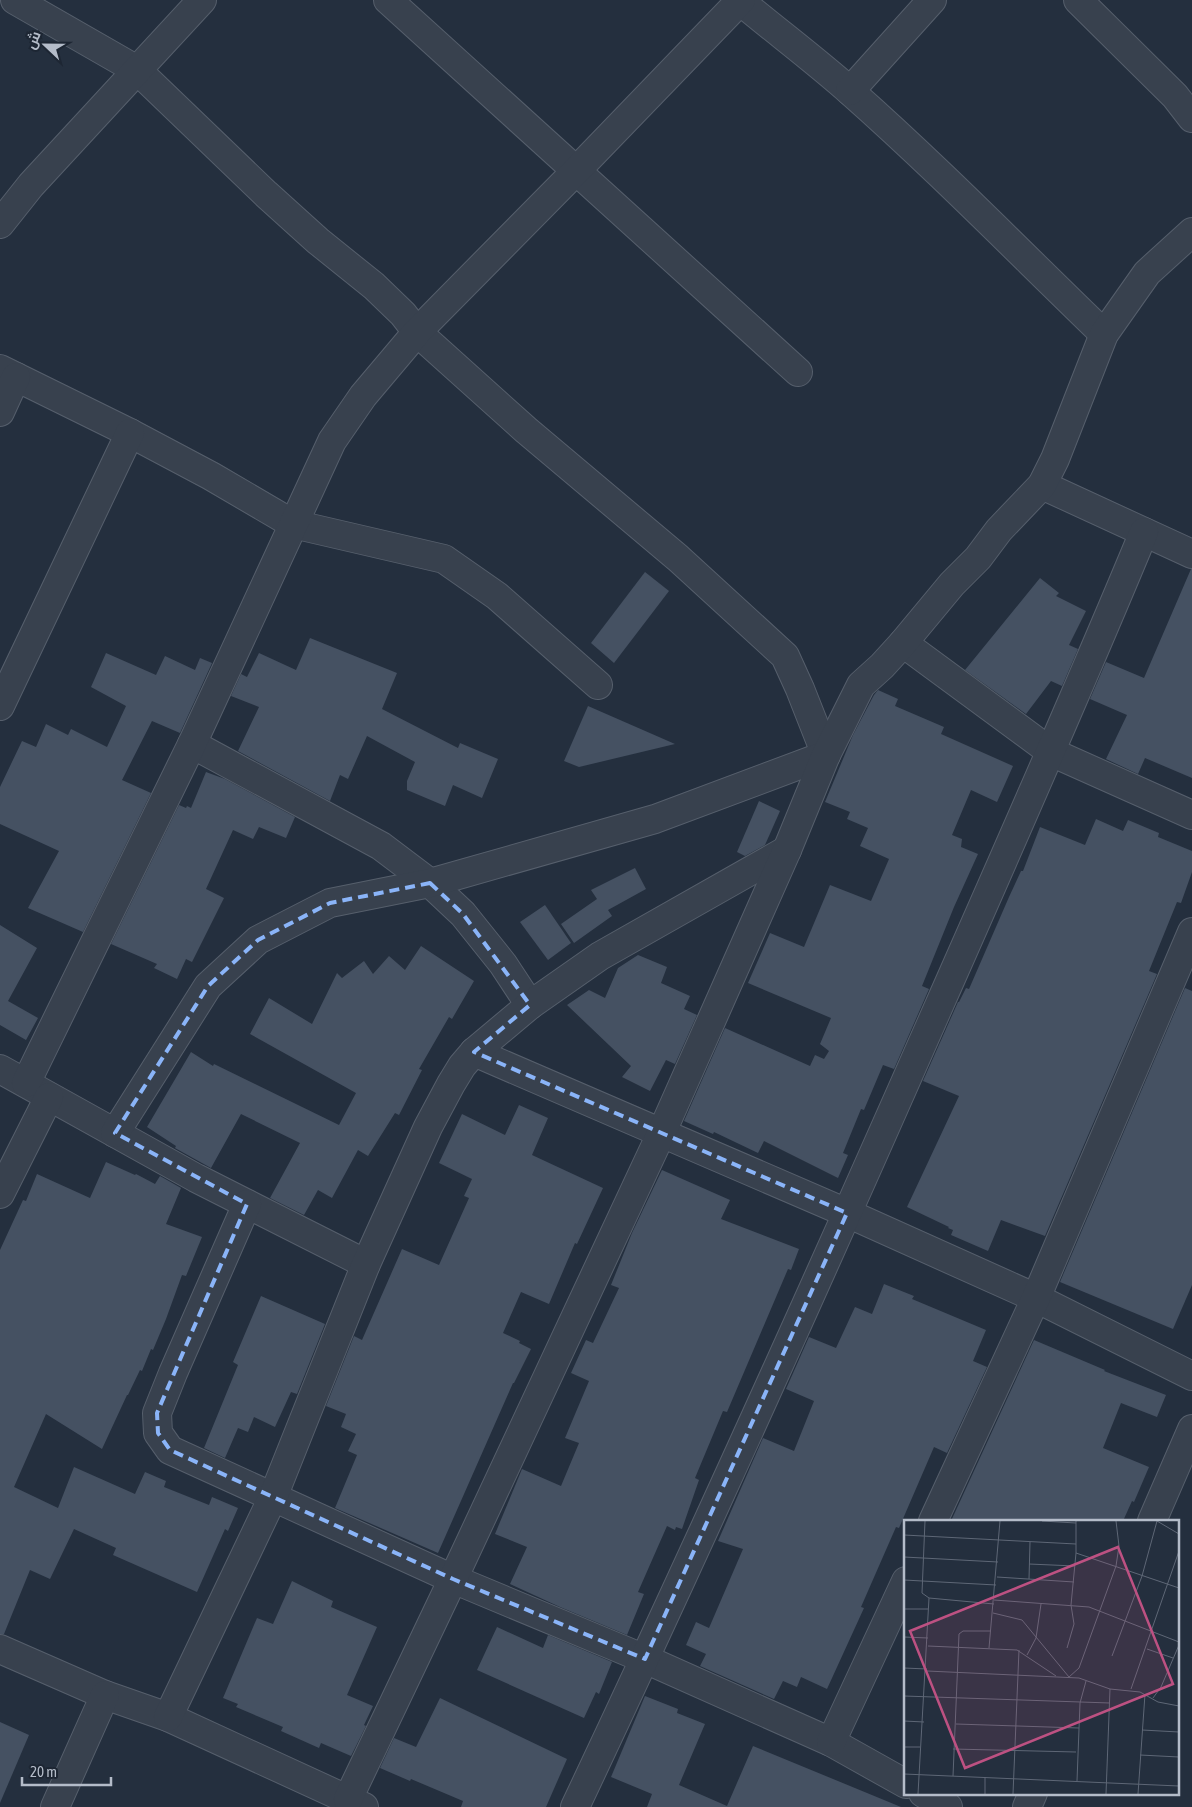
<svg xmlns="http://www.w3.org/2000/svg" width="1192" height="1807" font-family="'Asap Condensed',Cairo,sans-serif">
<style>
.building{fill:#455162}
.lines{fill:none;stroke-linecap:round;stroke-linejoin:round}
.street-casing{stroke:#565f6c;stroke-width:30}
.street{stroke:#38414e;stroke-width:28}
.marked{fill:none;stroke:#8ab4f8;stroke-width:4;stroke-dasharray:10 6;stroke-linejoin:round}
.inset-road{fill:none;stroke:#5e6776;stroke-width:1}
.view{fill:#bd5182;fill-opacity:0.15;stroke:#bd5182;stroke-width:2.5}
.inset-edge{fill:none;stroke:#b4bcc9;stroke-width:2.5}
</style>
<rect width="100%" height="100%" fill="#242f3e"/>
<g class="building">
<path d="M1191 569H1192V778L1145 758 1138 774 1106 759 1127 715 1090 699 1106 662 1144 678Z"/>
<path d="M645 572 669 591 614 663 591 643Z"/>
<path d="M1040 578 1059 593 1056 596 1086 611 1069 645 1078 649 1062 686 1051 681 1026 714 965 670Z"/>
<path d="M310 638 397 673 382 709 458 748 460 743 498 759 482 798 453 785 445 806 407 790V781L415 762 367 736 348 779 340 775 330 801 238 751 259 707 231 696 241 674 247 677 259 653 296 670Z"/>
<path d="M106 653 156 675 165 656 195 670 200 658 212 663 180 733 152 721 122 780 151 793 83 932 28 908 59 851 0 824V787L22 741 36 747 46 724 68 735 71 729 107 747 126 706 91 687Z"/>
<path d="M878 690 898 699 895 706 944 727 941 734 1013 766 997 802 971 790 952 835 962 839 961 847 978 854 954 907 922 986 929 989 894 1069 883 1065 864 1110 861 1109 843 1153 848 1155 838 1178 764 1141 758 1153 714 1132 713 1134 684 1121 725 1028 810 1066 815 1055 824 1059 829 1051 820 1044 831 1018 748 983 770 933 804 947 830 885 871 901 889 859 860 846 868 828 847 819 850 812 825 802 853 735 874 695Z"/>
<path d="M588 706 675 744 579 767 564 761Z"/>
<path d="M206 772 225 779 295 817 286 838 259 827 253 839 233 830 206 889 224 898 192 962 186 959 177 979 154 968 157 964 111 944 179 805 186 808 187 806 191 808Z"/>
<path d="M759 801 780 811 765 845 745 856 737 852Z"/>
<path d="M1096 819 1123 831 1128 820 1159 833 1158 837 1192 851V872L1181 903 1177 902 1149 971 1157 974 1045 1236 1001 1220 988 1251 951 1235 953 1230 948 1228 949 1227 907 1207 959 1096 923 1081 958 1002H959L966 988 969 989 1009 897 1021 871H1023L1040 827 1085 845Z"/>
<path d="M635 868 646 889 608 910 612 916 574 943 561 924 597 899 591 890Z"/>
<path d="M545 905 571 943 548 960 520 922Z"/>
<path d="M0 925 37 948 8 1001 38 1018 26 1040 0 1025Z"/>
<path d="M421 946 474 981 452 1019 449 1017 419 1069 422 1070 399 1115 395 1113 368 1156 358 1150 332 1198 318 1190 304 1215 270 1198 300 1143 241 1114 211 1168 175 1148 176 1146 147 1127 191 1052 213 1066 214 1064 339 1125 356 1093 250 1034 269 998 312 1024 337 973 342 978 364 961 373 974 389 956 405 970Z"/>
<path d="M638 955 667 967 661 983 690 996 684 1009 697 1015 675 1064 666 1060 650 1091 622 1077 631 1066 567 1005 589 990 605 998 618 968Z"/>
<path d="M1185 988 1192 991V1285L1173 1329 1060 1282Z"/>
<path d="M519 1105 548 1118 532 1155 603 1188 577 1244 575 1243 549 1304 521 1292 503 1333 520 1341 519 1343 531 1349 514 1383H513L438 1553 335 1508 357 1455 348 1451 356 1434 341 1427 346 1414 326 1406 354 1336 362 1340 402 1249 439 1265 469 1198 464 1196 472 1179 439 1163 462 1114 505 1135Z"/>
<path d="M106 1162 135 1175 136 1174 155 1184 160 1176 181 1188 166 1224 202 1237 186 1276 182 1275 166 1319 153 1350 151 1349 142 1371 140 1370 128 1395H127L102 1449 46 1414 14 1487 58 1508 74 1467 135 1494 145 1472 166 1481 164 1487 209 1505 212 1497 238 1508 228 1531 225 1529 197 1592 113 1555 116 1548 74 1529 50 1579 30 1570 4 1634H0V1250L23 1200 26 1201 37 1174 90 1198Z"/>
<path d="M662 1170 730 1200 721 1219 799 1249 791 1270 788 1269 727 1412 723 1411 695 1478 699 1480 682 1529 676 1527 675 1530 667 1526 638 1592 644 1594 627 1635 560 1607 510 1584 527 1547 495 1534 522 1469 561 1486 579 1443 565 1438 589 1381 571 1373 586 1340 593 1343 619 1288 611 1285 632 1233Z"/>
<path d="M884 1284 914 1296 912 1299 986 1330 973 1361 987 1367 947 1453 934 1447 899 1528 896 1527 861 1607 864 1608 827 1689 801 1677 797 1687 783 1681 774 1699 700 1666 706 1654 686 1645 696 1622 709 1628 743 1549 718 1541 763 1438 794 1451 814 1401 786 1389 809 1337 836 1348 855 1307 872 1314Z"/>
<path d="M261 1296 325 1324 297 1394 291 1392 275 1427 254 1417 248 1432 238 1428 225 1458 204 1448 238 1365 233 1362Z"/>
<path d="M1034 1340 1105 1370 1104 1371 1166 1395 1157 1417 1121 1403 1103 1448 1149 1467 1134 1502 1132 1501 1123 1521H951Z"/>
<path d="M292 1581 333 1601 331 1607 377 1627 347 1695 373 1706 364 1725 366 1726 351 1756 321 1743 319 1748 281 1731 283 1727 236 1707 238 1704 223 1698 257 1618 273 1624Z"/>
<path d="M497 1627 543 1648 548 1635 612 1662 599 1694 596 1692 584 1718 477 1670Z"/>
<path d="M645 1696 678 1709 677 1713 705 1724 679 1785 727 1806 753 1746 901 1807H647L652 1794 611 1777Z"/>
<path d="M440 1698 567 1759 546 1807H461L463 1801 411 1779 410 1781 380 1768 394 1738 416 1747Z"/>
<path d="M0 1722 29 1735 0 1803Z"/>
</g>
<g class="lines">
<g class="street-casing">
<g id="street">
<path d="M15 0 137 70 266 194 318 241 374 286 403 314 417 332 526 430 678 558 785 656 800 689 826 755"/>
<path d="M388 0 798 372"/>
<path d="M739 0C776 31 815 60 851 92 938 169 1020 253 1104 334"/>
<path d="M1078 0 1175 96 1192 118"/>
<path d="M850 91 932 0"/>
<path d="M0 224 31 185 202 0"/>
<path d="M0 369 130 433 211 476 293 524 444 559 497 596 598 685"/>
<path d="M0 412 16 377"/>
<path d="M1042 485 1192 554"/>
<path d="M903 643 1051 752 1192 815"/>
<path d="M0 706 130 433"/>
<path d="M192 744 381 846 430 883 463 914 503 964 530 1005"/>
<path d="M474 1052 847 1213 1036 1298 1192 1376"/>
<path d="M0 1069 196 1178 366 1264"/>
<path d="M26 1083 192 744 332 441 363 396 417 332 576 171 741 0"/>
<path d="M115 1133 208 986 258 940 330 903 430 883 655 819 826 755"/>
<path d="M0 1194 49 1097"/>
<path d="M247 1204 173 1373 157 1413 158 1433 170 1450 453 1579 645 1659 831 1742 906 1784"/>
<path d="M933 1521 1036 1298 1192 932"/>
<path d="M1152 1521 1192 1429"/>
<path d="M0 1649 105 1695 168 1717 364 1807"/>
<path d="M168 1717 273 1497 366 1264 428 1127 451 1084 462 1066 474 1052 530 1005 600 956 787 850"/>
<path d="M831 1742 906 1581"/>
<path d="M923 1793 948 1807"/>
<path d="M348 1799 453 1579 661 1134 787 850 826 755 861 685 882 666 903 643 952 584 978 558 999 530 1042 485 1055 459 1104 334 1147 273 1192 232"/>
<path d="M55 1807 105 1695"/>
<path d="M575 1807C688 1568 797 1327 904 1085 985 901 1067 718 1144 532"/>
<path d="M1027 1807 1033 1793"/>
</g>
</g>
<use href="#street" class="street"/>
</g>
<path class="marked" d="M430 883 463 914 530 1005 474 1052 847 1213 645 1659 453 1579 170 1450 158 1433 157 1413 247 1204 115 1133 208 986 258 940 330 903Z"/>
<g transform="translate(904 1520)">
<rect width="275" height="275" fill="#242f3e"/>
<path class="inset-road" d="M21 1 18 73 25 78 90 84M138 1 172 3M172 1V33L275 68M253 1 275 14M0 15 172 24M0 37 94 42M125 44 171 46M93 57 170 62M125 59 126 22M0 60 92 65M90 80 185 87 275 122M0 89H24M89 93 118 100 165 157M0 117 24 118M24 126 113 130 152 156M85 128 96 1M163 128 170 104 167 85 172 33M243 129 269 138M123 135 132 118 137 84M208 136 238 56 253 1M0 148 23 149M23 151 175 158 206 169 236 172 254 182 275 186M165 157 175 148 212 46 215 26 212 1M227 169 275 31M0 176 206 183M249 178 257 167 275 125M0 201 20 202M52 204 175 208M238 210 275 212M0 227H16M49 229 172 232M236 235 275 237M0 254 275 266M49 256 55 114 59 111H87M173 261 176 183 182 161M14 274 25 78M81 274V257M109 274 115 130M202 274 206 169M234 274 241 174"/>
<path class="view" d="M214 27 269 164 61 248 6 111Z"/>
<rect width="275" height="275" class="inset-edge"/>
</g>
<g transform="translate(45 45) rotate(292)" stroke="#1d2633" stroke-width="4" paint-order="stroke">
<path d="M0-4L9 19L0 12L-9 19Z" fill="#b4bcc9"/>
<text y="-8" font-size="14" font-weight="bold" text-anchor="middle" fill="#b4bcc9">ش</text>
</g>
<path d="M22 1777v8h89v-8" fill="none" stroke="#b4bcc9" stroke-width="2.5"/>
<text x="30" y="1777" font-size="15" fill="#b4bcc9" stroke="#1d2633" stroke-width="4" paint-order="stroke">20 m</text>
</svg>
